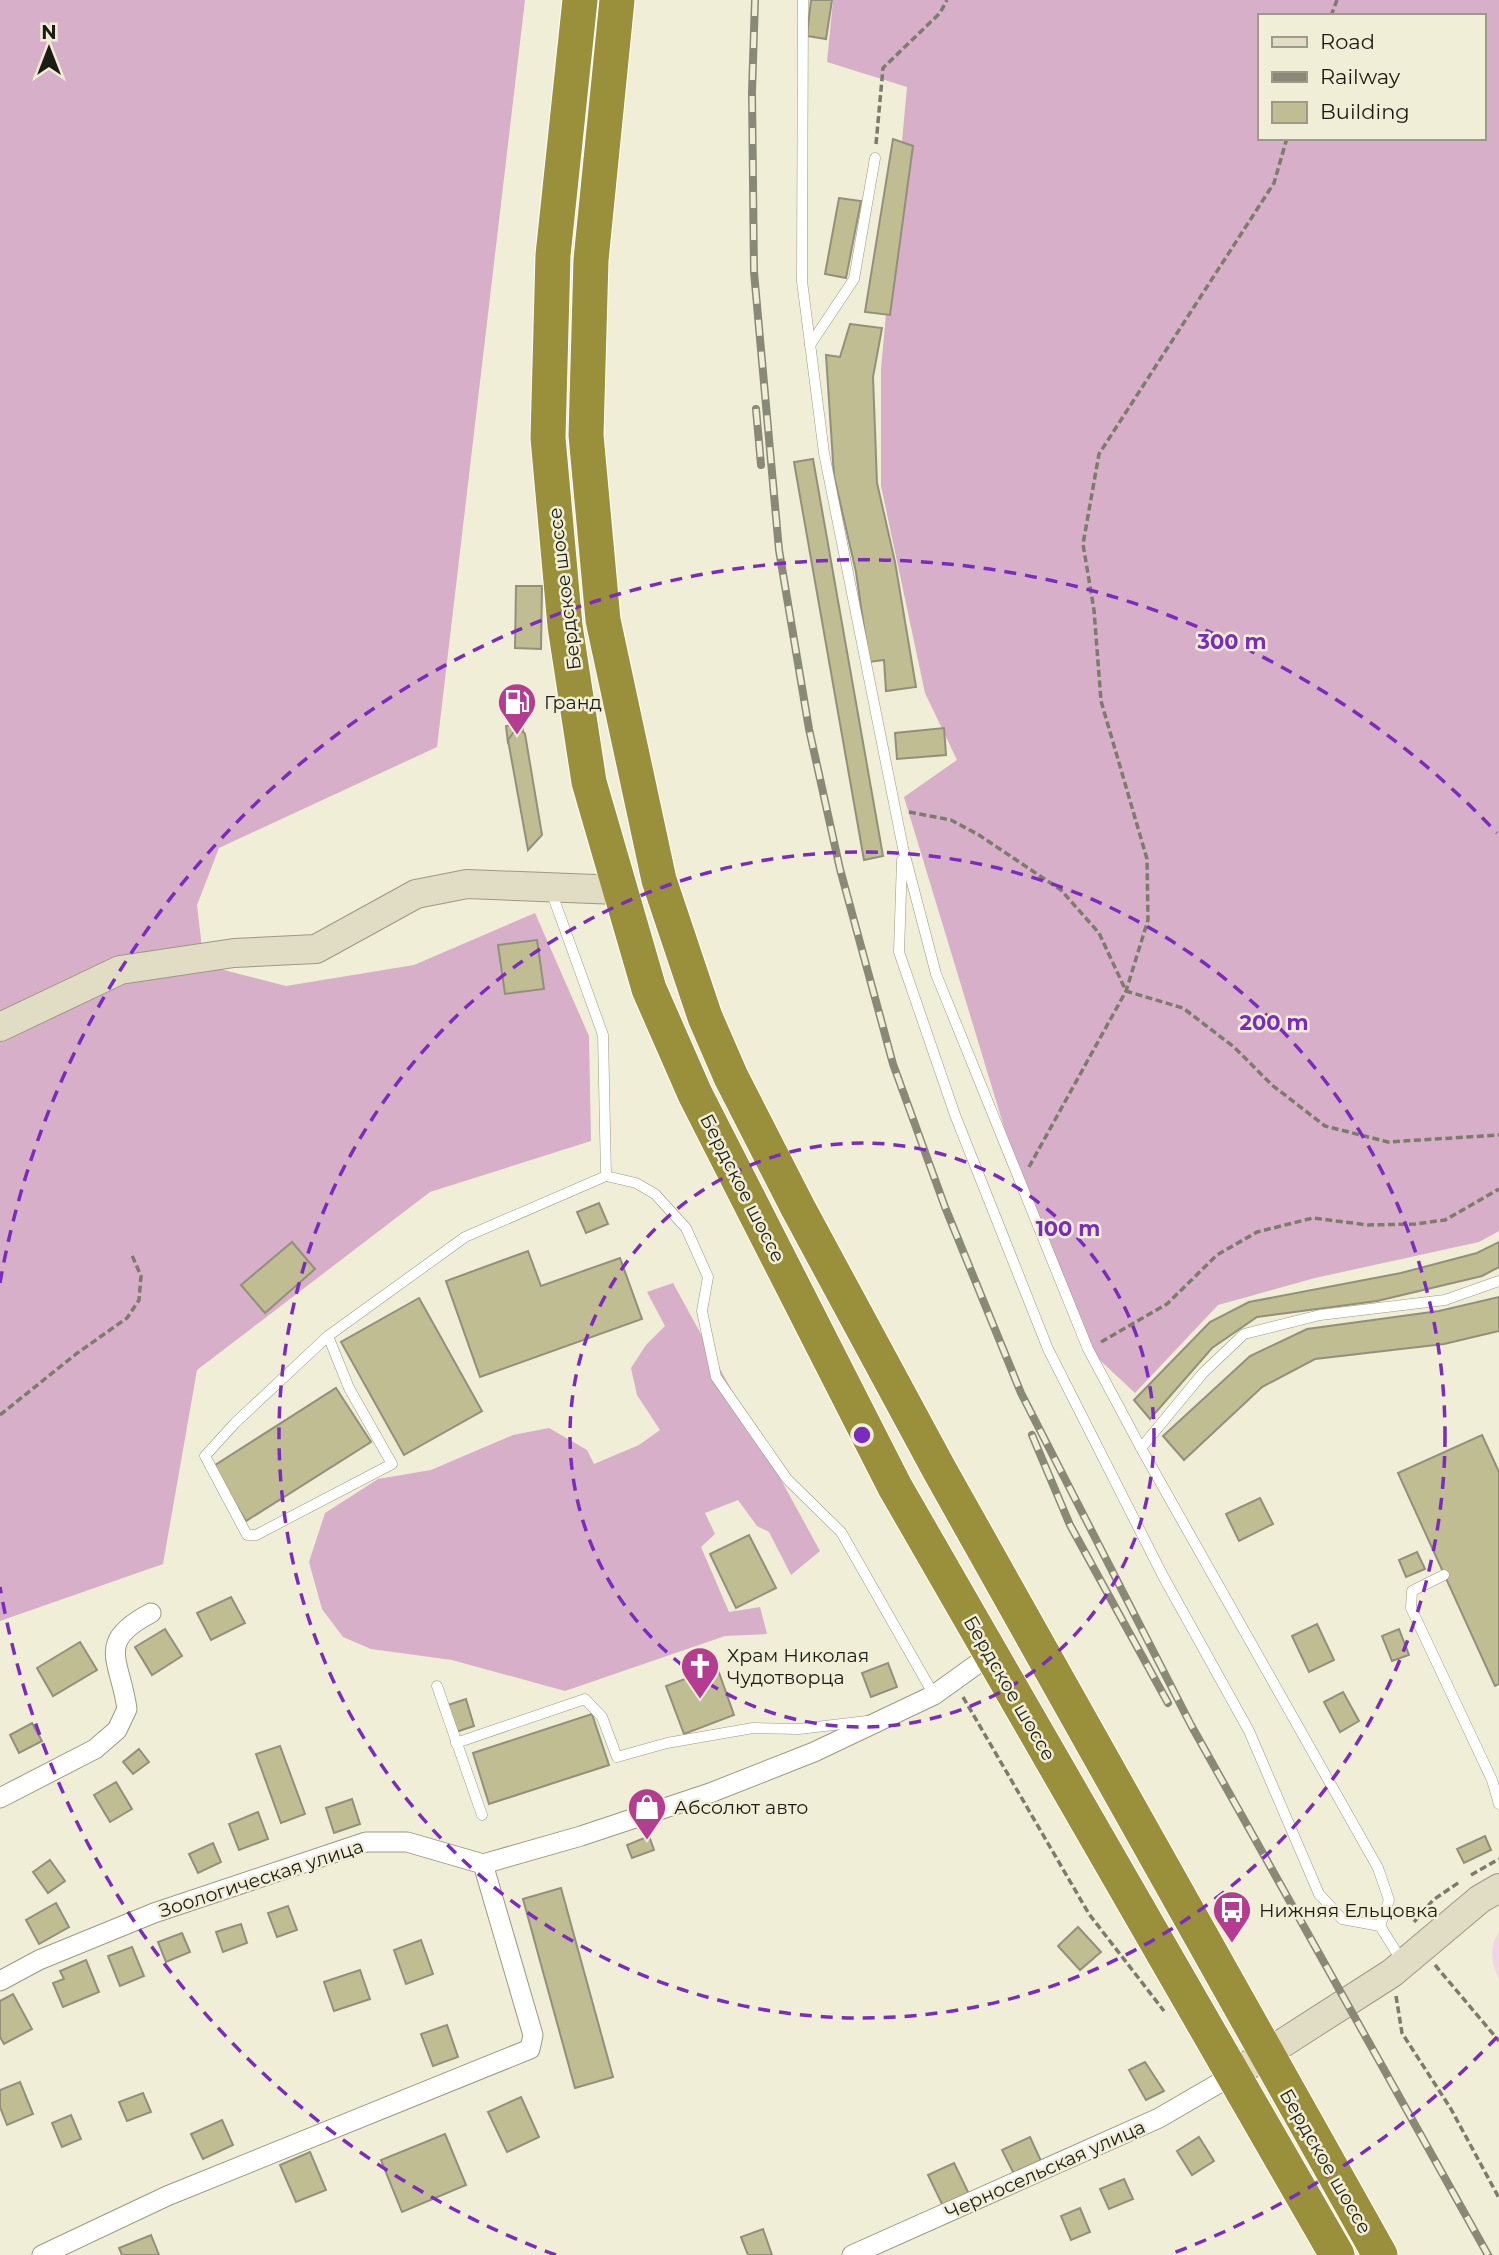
<svg xmlns="http://www.w3.org/2000/svg" width="1499" height="2255" font-family="Montserrat,sans-serif">
<style>
.green{fill:#f1d5e6}
.forest{fill:#d7afc8;fill-rule:evenodd}
.building{fill:#c1bd93;stroke:#92907a;stroke-width:2}
.lines{fill:none;stroke-linecap:round;stroke-linejoin:round}
.lane-casing{stroke:#9b9983;stroke-width:11}
.street-casing{stroke:#9b9983;stroke-width:21}
.secondary-casing{stroke:#9b9983;stroke-width:30}
.highway-casing{stroke:#fff;stroke-width:37}
.path{stroke:#7d7c6c;stroke-width:3.5;stroke-dasharray:7 3.5;stroke-linecap:butt}
.lane{stroke:#fff;stroke-width:10}
.street{stroke:#fff;stroke-width:19}
.secondary{stroke:#e1ddc4;stroke-width:28}
.highway{stroke:#9a8f3a;stroke-width:35}
.rail-casing{stroke:#8a8978;stroke-width:8}
.rail{stroke:#f0eed6;stroke-width:5;stroke-dasharray:16;stroke-linecap:butt}
.ring{fill:none;stroke:#7b2cbf;stroke-width:3.5;stroke-dasharray:12 9}
.labels{text-anchor:middle;stroke-width:5;stroke-linejoin:round;paint-order:stroke}
.street-label{font-size:19px;fill:#1d1c14;stroke:#f0eed6}
.poi-label{font-size:19px;fill:#1d1c14;stroke:#f0eed6;text-anchor:start}
.centre{fill:#7b2cbf;stroke:#f0eed6;stroke-width:3.5}
.ring-label{font-size:21px;text-anchor:middle;font-weight:bold;fill:#7b2cbf;stroke:#f0eed6;stroke-width:5;stroke-linejoin:round;paint-order:stroke}
</style>
<rect width="100%" height="100%" fill="#f0eed6"/>
<path class="green" d="M1499 1933V1979C1492 1966 1488 1946 1499 1933Z"/>
<g class="forest">
<path d="M0 0H525L437 747 219 848 197 905 204 965 286 986 414 965 535 913 589 1036 591 1141 430 1192 197 1370 163 1564 0 1621Z"/>
<path d="M833 0H1499V1231L1479 1242 1315 1278 1218 1305 1135 1393 1088 1349 1014 1160 904 797 957 760 925 693 881 486V369L907 87 827 62ZM1259 16H1483V138H1259Z"/>
<path d="M673 1283 820 1551 791 1575 769 1532 757 1526 738 1500 705 1513 715 1534 701 1547 729 1612 760 1607 767 1634 725 1636 565 1691 452 1660 371 1649 343 1637 322 1609 309 1562 325 1513 378 1479 431 1470 513 1435 549 1428 587 1450 594 1464 639 1445 660 1430 637 1395 631 1368 646 1345 665 1326 647 1292Z"/>
</g>
<g class="building">
<path d="M811 0H832L826 39 807 36Z"/>
<path d="M893 139 913 146 890 315 865 312Z"/>
<path d="M839 198 861 201 846 278 825 274Z"/>
<path d="M850 324 882 328 873 377 877 483 895 562 916 687 886 691 884 660 869 662 856 572 834 476 826 355 840 357Z"/>
<path d="M813 459 883 856 864 860 794 462Z"/>
<path d="M516 586H542L541 649 515 648Z"/>
<path d="M522 724 524 740 508 743 506 726Z"/>
<path d="M518 726 525 734 542 835 528 850 508 740Z"/>
<path d="M944 728 946 755 897 759 895 733Z"/>
<path d="M537 940 544 989 505 994 498 945Z"/>
<path d="M599 1203 608 1224 586 1233 577 1212Z"/>
<path d="M292 1242 315 1269 265 1313 241 1285Z"/>
<path d="M1499 1242V1267L1482 1276 1377 1301 1257 1317 1212 1348 1150 1419 1134 1400 1210 1322 1249 1302 1401 1273 1477 1253Z"/>
<path d="M528 1251 541 1286 620 1258 642 1319 480 1377 446 1281Z"/>
<path d="M1499 1297V1331L1444 1344 1315 1359 1262 1387 1184 1460 1163 1436 1250 1356 1307 1329 1439 1311Z"/>
<path d="M419 1298 482 1411 404 1455 341 1342Z"/>
<path d="M336 1388 371 1442 246 1521 212 1467Z"/>
<path d="M1482 1435 1499 1472V1684L1495 1686 1398 1473Z"/>
<path d="M1260 1498 1273 1524 1239 1541 1226 1514Z"/>
<path d="M749 1535 776 1588 736 1608 710 1554Z"/>
<path d="M1417 1552 1425 1569 1406 1577 1399 1560Z"/>
<path d="M231 1597 245 1623 211 1640 197 1613Z"/>
<path d="M1317 1624 1334 1660 1309 1672 1292 1636Z"/>
<path d="M165 1629 182 1656 152 1675 135 1647Z"/>
<path d="M1399 1629 1409 1655 1392 1661 1382 1636Z"/>
<path d="M80 1642 97 1670 53 1696 37 1668Z"/>
<path d="M888 1663 897 1687 871 1697 862 1673Z"/>
<path d="M717 1667 734 1715 684 1734 666 1686Z"/>
<path d="M1343 1692 1359 1721 1340 1732 1324 1702Z"/>
<path d="M466 1699 474 1726 456 1732 448 1705Z"/>
<path d="M592 1714 609 1765 489 1804 473 1753Z"/>
<path d="M32 1723 42 1741 19 1753 10 1735Z"/>
<path d="M280 1746 305 1814 281 1823 256 1754Z"/>
<path d="M139 1749 149 1762 133 1774 123 1762Z"/>
<path d="M116 1782 132 1809 110 1822 94 1795Z"/>
<path d="M352 1799 360 1824 334 1833 326 1808Z"/>
<path d="M258 1812 268 1839 239 1850 229 1824Z"/>
<path d="M649 1836 654 1850 632 1858 627 1845Z"/>
<path d="M1485 1836 1491 1850 1464 1863 1457 1849Z"/>
<path d="M213 1843 221 1862 198 1873 189 1854Z"/>
<path d="M50 1860 65 1881 48 1893 33 1872Z"/>
<path d="M561 1888 613 2077 575 2088 523 1899Z"/>
<path d="M56 1903 69 1927 39 1944 26 1920Z"/>
<path d="M288 1906 297 1930 277 1937 268 1913Z"/>
<path d="M241 1924 247 1943 223 1952 216 1932Z"/>
<path d="M1078 1927 1101 1952 1080 1970 1058 1946Z"/>
<path d="M182 1933 190 1952 166 1962 158 1942Z"/>
<path d="M421 1940 433 1974 406 1984 394 1950Z"/>
<path d="M132 1947 144 1976 120 1986 108 1956Z"/>
<path d="M86 1960 99 1992 63 2007 53 1983 64 1979 60 1971Z"/>
<path d="M360 1970 370 1999 334 2011 324 1982Z"/>
<path d="M13 1994 32 2029 4 2044 0 2037V2001Z"/>
<path d="M447 2025 458 2057 433 2066 421 2034Z"/>
<path d="M1145 2062 1164 2091 1146 2100 1129 2070Z"/>
<path d="M20 2082 33 2114 7 2125 0 2107V2090Z"/>
<path d="M143 2093 151 2112 127 2121 119 2102Z"/>
<path d="M521 2097 539 2137 507 2152 488 2112Z"/>
<path d="M71 2115 81 2139 62 2147 52 2123Z"/>
<path d="M222 2120 233 2145 203 2159 191 2134Z"/>
<path d="M445 2134 466 2185 402 2212 381 2160Z"/>
<path d="M1030 2137 1041 2161 1014 2174 1002 2150Z"/>
<path d="M1199 2137 1214 2161 1192 2175 1177 2151Z"/>
<path d="M310 2152 326 2190 296 2202 280 2165Z"/>
<path d="M954 2163 969 2194 943 2206 928 2175Z"/>
<path d="M1124 2179 1133 2199 1109 2209 1100 2189Z"/>
<path d="M1080 2208 1090 2232 1071 2240 1061 2216Z"/>
<path d="M763 2229 772 2255H748L741 2237Z"/>
<path d="M151 2235 159 2255H122L119 2248Z"/>
</g>
<g class="lines">
<g class="lane-casing">
<g id="lane">
<path d="M803 0 802 281 824 453 903 848 936 974 1088 1349 1141 1448 1378 1868 1389 1900 1380 1926"/>
<path d="M810 345 854 279 875 158"/>
<path d="M902 860 899 952 955 1115 1048 1349 1163 1576 1249 1731 1319 1894 1342 1919 1380 1926 1400 1958"/>
<path d="M606 1176 636 1183 655 1194 686 1228 708 1277 702 1311 716 1377 787 1479 841 1532 934 1695"/>
<path d="M328 1336 235 1423 205 1456 247 1535H256L392 1464 349 1388 328 1336 465 1237 606 1176 603 1035 551 891"/>
<path d="M1141 1448 1203 1373 1244 1334 1320 1315 1445 1300 1499 1281"/>
<path d="M1444 1575 1412 1591 1411 1608 1492 1780 1499 1804"/>
<path d="M437 1686 482 1815"/>
<path d="M456 1743 585 1699 602 1717 617 1757 667 1743 753 1728 799 1729 867 1721"/>
</g>
</g>
<g class="street-casing">
<g id="street">
<path d="M0 1798 95 1749 117 1730 127 1709C120 1659 95 1642 151 1613"/>
<path d="M0 1981 39 1960 154 1913 366 1842H407L483 1864 581 1836 710 1793 814 1752 934 1695 991 1654"/>
<path d="M42 2255 167 2196 530 2049 533 2035 483 1864"/>
<path d="M852 2255 1159 2118 1233 2075"/>
</g>
</g>
<g class="secondary-casing">
<g id="secondary">
<path d="M0 1027 120 970 234 953 316 949 416 894 467 884 619 890"/>
<path d="M1233 2075 1392 1973 1480 1899 1499 1888"/>
</g>
</g>
<g class="highway-casing">
<g id="highway">
<path d="M580 0 553 255 548 438 565 626 589 782 649 989 695 1094 895 1487 1337 2255"/>
<path d="M617 0 591 260 586 435 603 620 659 880 705 1017 731 1077 798 1208 940 1471 1380 2255"/>
</g>
</g>
<g class="path">
<path d="M1331 16 1337 0"/>
<path d="M876 144 883 68 940 13 947 0"/>
<path d="M909 812 951 820 979 835 1061 890 1099 933 1126 991 1183 1008 1234 1047 1272 1085 1325 1126 1388 1142 1499 1135"/>
<path d="M1029 1167 1126 991 1148 920 1147 859 1101 701 1094 610 1083 544 1099 454 1274 183 1287 138"/>
<path d="M1101 1342 1167 1304 1217 1255 1257 1232 1313 1218 1368 1225 1415 1224 1445 1220 1499 1189"/>
<path d="M0 1415 76 1354 127 1318 139 1300 141 1276 131 1253"/>
<path d="M963 1697 1089 1914 1164 2011"/>
<path d="M1471 1875 1499 1859"/>
<path d="M1414 1922 1433 1900 1461 1881"/>
<path d="M1435 1965 1499 2041"/>
<path d="M1396 1996 1402 2033 1451 2109 1499 2198"/>
</g>
<use href="#lane" class="lane"/>
<use href="#street" class="street"/>
<use href="#secondary" class="secondary"/>
<use href="#highway" class="highway"/>
<g class="rail-casing">
<g id="rail">
<path d="M755 0 752 92 754 272 779 550 809 729 840 869 893 1064 945 1207 1021 1393 1191 1725 1488 2255"/>
<path d="M756 409 761 465"/>
<path d="M1032 1435 1070 1525 1168 1703"/>
</g>
</g>
<use href="#rail" class="rail"/>
</g>
<g class="ring">
<circle cx="862" cy="1435" r="292"/>
<circle cx="862" cy="1435" r="583"/>
<path d="M1497 2037A875 875 0 0 1 1168 2255M556 2255A875 875 0 0 1 0 1587M0 1283A875 875 0 0 1 1497 833"/>
</g>
<defs>
<g id="fuel-pin" transform="scale(2.0125)"><path d="M0 17L-7.5 6A9.5 9.5 0 1 1 7.5 6Z" fill="#b43d92" stroke="#f0eed6"/><path d="M-5.5-6h7V0h2V4h1.3V-2.5L3-4.5l.8-.8L6-3V5H2.5V1h-1V6h-7ZM-4.2-4.7v3.2H.2V-4.7Z" fill="#fff"/></g>
<g id="church-pin" transform="scale(2.0125)"><path d="M0 17L-7.5 6A9.5 9.5 0 1 1 7.5 6Z" fill="#b43d92" stroke="#f0eed6"/><path d="M-1.2-6h2.4v3.5h3.3v2.4h-3.3V6h-2.4V-.1h-3.3v-2.4h3.3Z" fill="#fff"/></g>
<g id="shop-pin" transform="scale(2.0125)"><path d="M0 17L-7.5 6A9.5 9.5 0 1 1 7.5 6Z" fill="#b43d92" stroke="#f0eed6"/><path d="M-5-2.5h2.3a2.7 3.5 0 0 1 5.4 0H5L5.5 6h-11ZM-1.5-2.5h3a1.5 2.3 0 0 0-3 0Z" fill="#fff"/></g>
<g id="bus-pin" transform="scale(2.0125)"><path d="M0 17L-7.5 6A9.5 9.5 0 1 1 7.5 6Z" fill="#b43d92" stroke="#f0eed6"/><path d="M-5-6H5V4H4V6H2V4H-2V6H-4V4H-5ZM-3.5-4V0h7V-4ZM-3.5 1.2v1.5H-2V1.2ZM2 1.2v1.5H3.5V1.2Z" fill="#fff"/></g>
</defs>
<g fill-rule="evenodd">
<use href="#fuel-pin" x="517" y="702"/>
<use href="#church-pin" x="700" y="1666"/>
<use href="#shop-pin" x="647" y="1807"/>
<use href="#bus-pin" x="1232" y="1910"/>
</g>
<g class="labels">
<g class="street-label">
<text transform="translate(564 589) rotate(-97)" y="7">Бердское шоссе</text>
<text transform="translate(743 1188) rotate(63)" y="7">Бердское шоссе</text>
<text transform="translate(1010 1688) rotate(60)" y="7">Бердское шоссе</text>
<text transform="translate(261 1878) rotate(-18)" y="7">Зоологическая улица</text>
<text transform="translate(1326 2161) rotate(60)" y="7">Бердское шоссе</text>
<text transform="translate(1045 2169) rotate(-24)" y="7">Черносельская улица</text>
</g>
<g class="poi-label">
<text x="544" y="709">Гранд</text>
<text x="727" y="1662">Храм Николая<tspan x="727" dy="22">Чудотворца</tspan></text>
<text x="674" y="1814">Абсолют авто</text>
<text x="1259" y="1917">Нижняя Ельцовка</text>
</g>
</g>
<circle cx="862" cy="1435" r="10" class="centre"/>
<g class="ring-label">
<text x="1232" y="649">300 m</text>
<text x="1274" y="1030">200 m</text>
<text x="1068" y="1236">100 m</text>
</g>
<rect x="1258" y="14" width="228" height="126" fill="#f0eed6" stroke="#9c9a88" stroke-width="2"/>
<rect x="1272" y="37" width="35" height="10" fill="#e1ddc4" stroke="#9c9a88" stroke-width="2"/>
<text x="1320" y="49" font-size="21" fill="#1d1c14">Road</text>
<rect x="1272" y="72" width="35" height="10" fill="#8a8978" stroke="#9c9a88" stroke-width="2"/>
<text x="1320" y="84" font-size="21" fill="#1d1c14">Railway</text>
<rect x="1272" y="102" width="35" height="21" fill="#c1bd93" stroke="#9c9a88" stroke-width="2"/>
<text x="1320" y="119" font-size="21" fill="#1d1c14">Building</text>
<g transform="translate(49 49)" stroke="#f0eed6" stroke-width="5" paint-order="stroke">
<path d="M0-5L12 26L0 18L-12 26Z" fill="#1d1c14"/>
<text y="-10" font-size="19" font-weight="bold" text-anchor="middle" fill="#1d1c14">N</text>
</g>
</svg>
